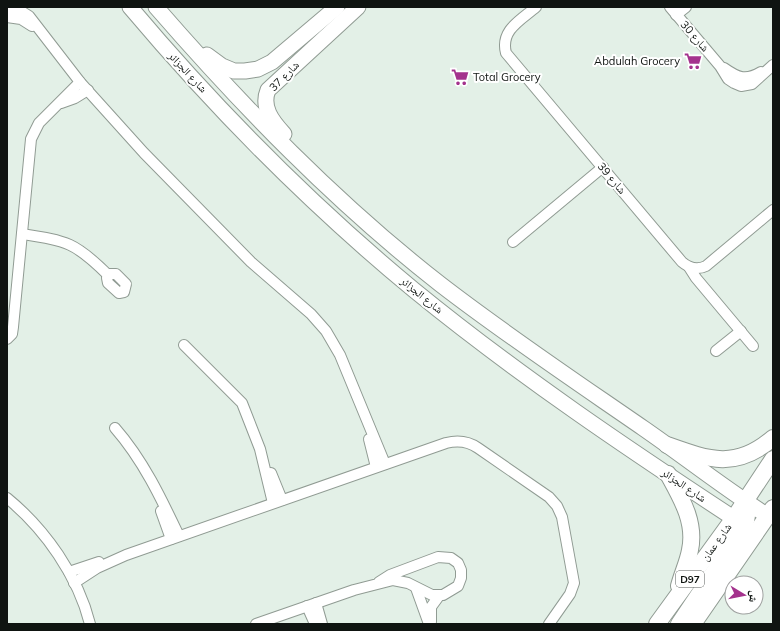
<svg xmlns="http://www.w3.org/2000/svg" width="780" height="631" font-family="Mulish,'Noto Naskh Arabic',sans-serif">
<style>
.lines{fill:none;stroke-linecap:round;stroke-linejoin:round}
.street-casing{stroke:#909b93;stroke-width:12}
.secondary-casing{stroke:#909b93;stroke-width:17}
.primary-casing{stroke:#909b93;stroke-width:18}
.street{stroke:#fff;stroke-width:10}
.secondary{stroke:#fff;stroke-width:15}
.primary{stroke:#fff;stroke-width:16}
.labels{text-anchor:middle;stroke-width:4;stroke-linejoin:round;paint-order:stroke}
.shield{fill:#fff;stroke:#575a58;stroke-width:1}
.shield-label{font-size:10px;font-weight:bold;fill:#0f1411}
.street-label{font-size:11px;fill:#0f1411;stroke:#fff}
.poi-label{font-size:11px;fill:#0f1411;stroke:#fff;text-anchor:end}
</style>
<rect width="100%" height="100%" fill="#e3f0e7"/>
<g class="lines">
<g class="street-casing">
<g id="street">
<path d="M536 7C521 20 500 30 506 53L682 262C689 268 698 270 706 266L773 210"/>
<path d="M670 7 720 66 728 79 734 83 741 86 752 84 773 65"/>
<path d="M7 8 21 11 29 16 80 82 144 153 251 262 311 314 326 331 340 355 385 464"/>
<path d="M676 15 686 7"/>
<path d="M7 17 21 19 32 26"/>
<path d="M724 68C738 78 746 81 761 72"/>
<path d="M61 103 75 98 88 90"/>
<path d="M22 234C67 241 75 242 108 275"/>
<path d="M513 242 603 167"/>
<path d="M689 267 696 278 753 346"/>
<path d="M109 274H116L126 284 124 292 119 293 108 283 107 278Z"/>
<path d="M7 339 12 334 13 327 31 139 39 123 80 82"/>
<path d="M184 345 242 403 260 449 273 503"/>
<path d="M716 351 741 331"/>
<path d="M115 428C143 460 161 498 179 536"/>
<path d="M369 439 376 467"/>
<path d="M271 473 282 500"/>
<path d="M7 498C45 529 78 576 90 624"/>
<path d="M161 511 171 539"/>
<path d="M69 572 99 562"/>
<path d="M74 583 97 568 126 555 446 443C458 440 468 441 478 448L549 497 557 506 562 517 574 583 570 594 549 624"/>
<path d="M416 588 429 624"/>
<path d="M316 603 322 624"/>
<path d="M307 606 315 624"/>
<path d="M431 622V607L439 596"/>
<path d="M256 624 354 590 393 580 408 583 432 595H443L458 586 461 578V570L458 563 451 558 438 557 390 575 379 582"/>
</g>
</g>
<g class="secondary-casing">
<g id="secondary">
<path d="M130 7C216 109 311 205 414 290 518 375 631 451 744 525"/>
<path d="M156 7C243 107 335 202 440 284 506 335 575 381 643 428 685 457 725 489 768 516"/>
<path d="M207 55 222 66 234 71H245L258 69 272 62 337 7"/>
<path d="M284 134C272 121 261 107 268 90L358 7"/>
</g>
</g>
<g class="primary-casing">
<g id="primary">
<path d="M667 445C709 460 736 470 773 438"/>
<path d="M668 474C681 498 696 522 690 550 688 562 682 574 679 586"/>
<path d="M657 624 734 518 773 459"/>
<path d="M679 624 745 526 748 510 745 501"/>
<path d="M693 624 773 508"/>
</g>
</g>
<use href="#street" class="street"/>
<use href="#secondary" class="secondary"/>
<use href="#primary" class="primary"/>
</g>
<defs>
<g id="supermarket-bare" transform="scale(1.38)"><path d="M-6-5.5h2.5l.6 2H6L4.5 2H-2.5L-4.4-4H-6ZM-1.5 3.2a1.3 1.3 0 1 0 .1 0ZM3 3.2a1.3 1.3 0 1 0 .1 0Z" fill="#a4328d" stroke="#fff" stroke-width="2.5" paint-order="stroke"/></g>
</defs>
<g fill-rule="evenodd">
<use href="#supermarket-bare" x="693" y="61"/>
<use href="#supermarket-bare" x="460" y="77"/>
</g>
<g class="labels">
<rect class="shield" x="676" y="571" width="28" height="16" rx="3"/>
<g class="shield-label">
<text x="690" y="583">D97</text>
</g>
<g class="street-label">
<text transform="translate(695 36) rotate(49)" y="4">شارع 30</text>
<text transform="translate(188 72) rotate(47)" y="4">شارع الجزائر</text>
<text transform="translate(284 76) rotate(-46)" y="4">شارع 37</text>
<text transform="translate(612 178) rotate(50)" y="4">شارع 39</text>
<text transform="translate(422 295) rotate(39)" y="4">شارع الجزائر</text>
<text transform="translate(684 485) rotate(34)" y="4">شارع الجزائر</text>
<text transform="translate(716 542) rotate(-54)" y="4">شارع عمان</text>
</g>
<g class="poi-label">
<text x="680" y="65">Abdulah Grocery</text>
<text x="473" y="81" text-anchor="start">Total Grocery</text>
</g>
</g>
<rect width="780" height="631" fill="none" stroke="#0f1411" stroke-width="16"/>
<g transform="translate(744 595) rotate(100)"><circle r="19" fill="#ffffff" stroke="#9fa1a0"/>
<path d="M0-3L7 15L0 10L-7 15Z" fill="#a4328d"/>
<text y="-6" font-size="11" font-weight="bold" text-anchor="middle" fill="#0f1411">ش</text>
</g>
</svg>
